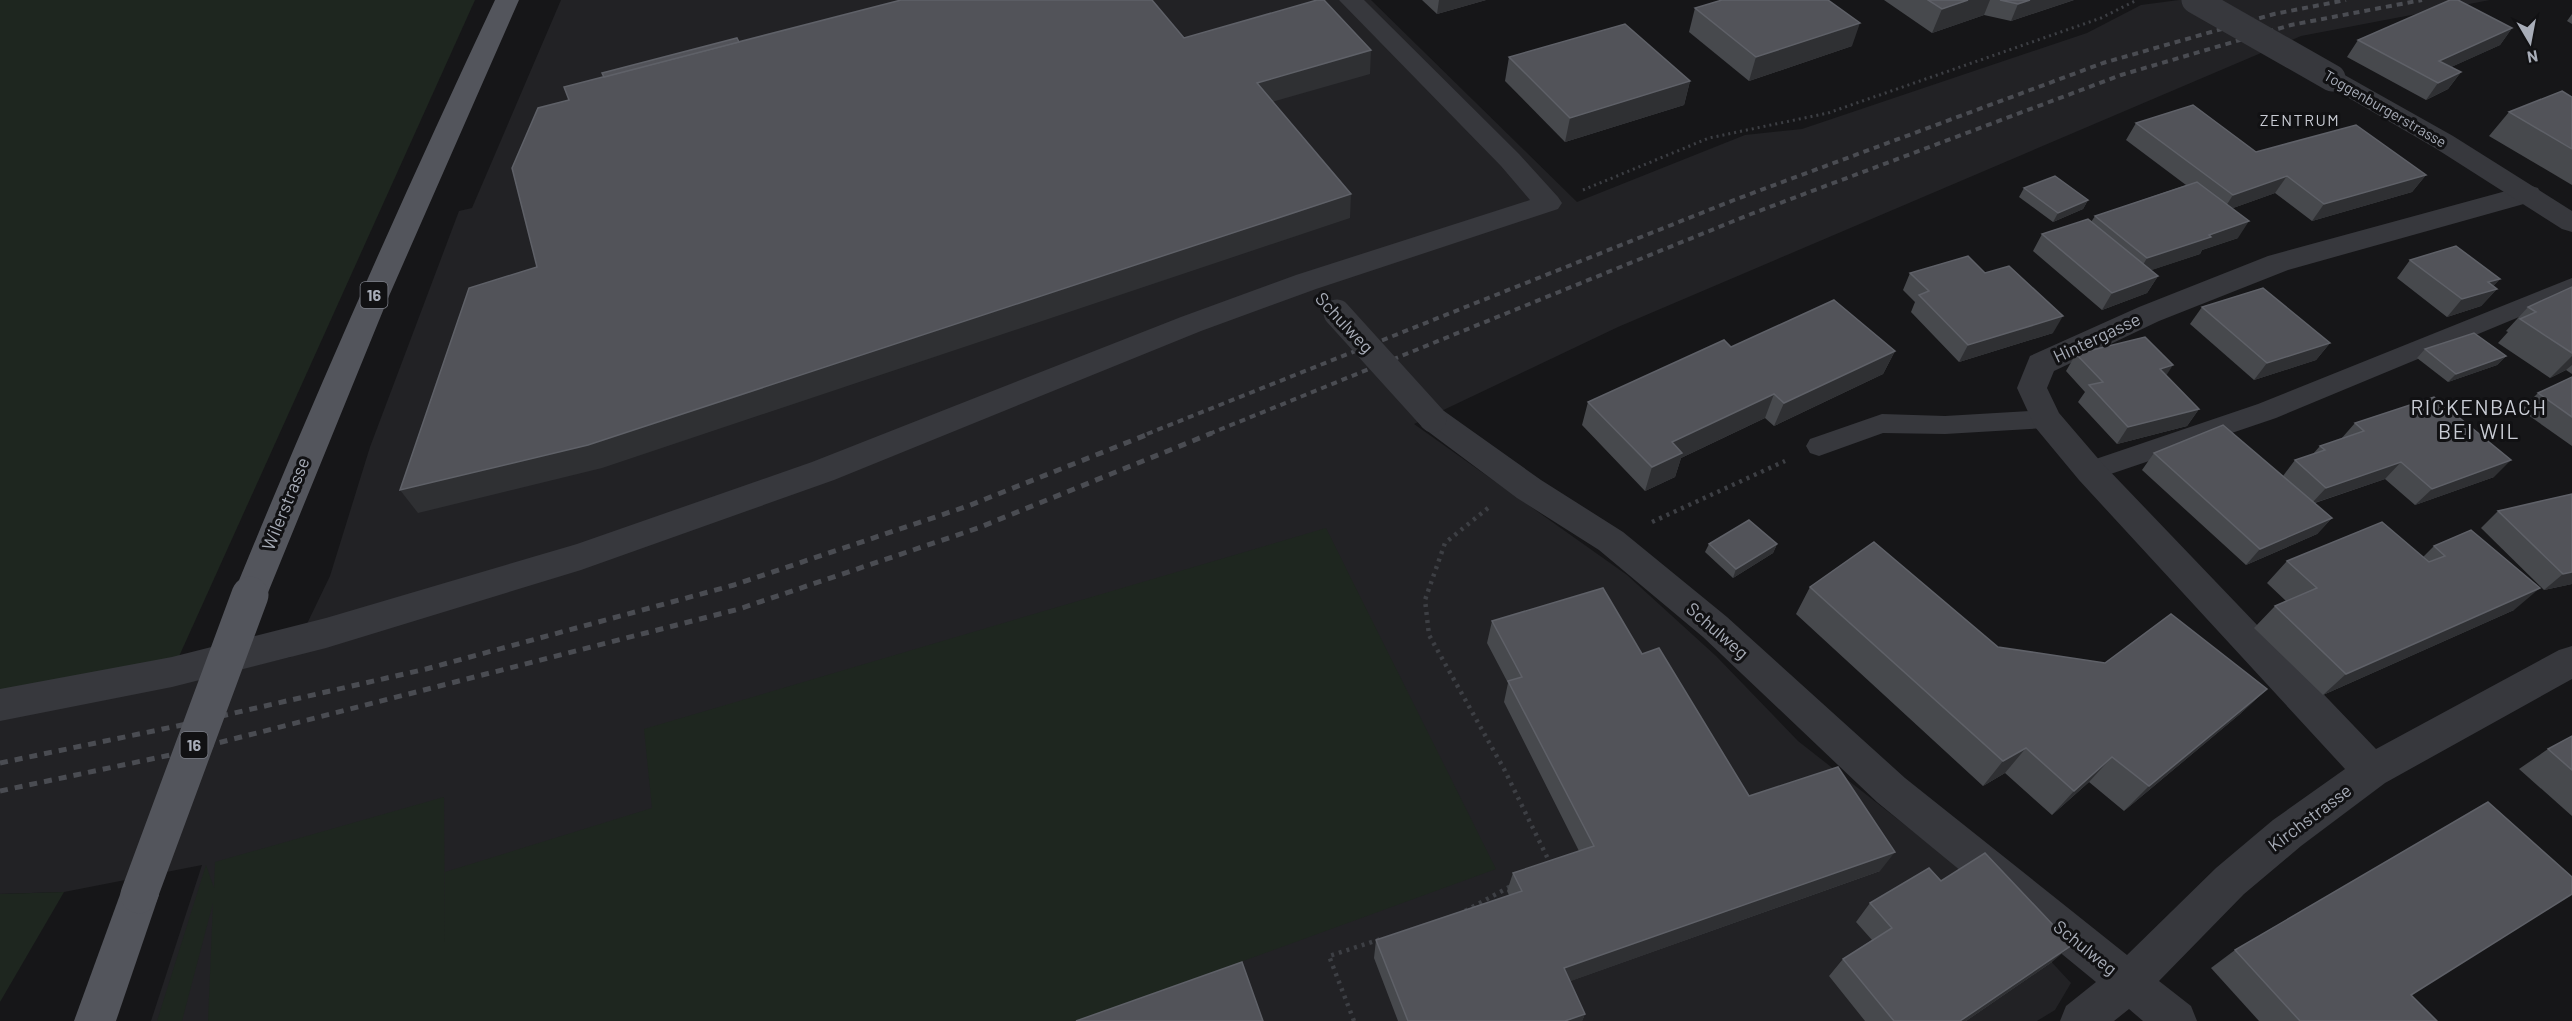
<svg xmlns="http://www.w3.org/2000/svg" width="2572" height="1021" font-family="Barlow,sans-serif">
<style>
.built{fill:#222225}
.green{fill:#1e261f}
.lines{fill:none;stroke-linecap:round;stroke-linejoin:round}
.path-far1{stroke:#3d3f44;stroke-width:3;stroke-dasharray:2 4;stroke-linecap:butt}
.path{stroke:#3d3f44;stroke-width:4.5;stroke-dasharray:3 5;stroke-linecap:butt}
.service{fill:#37383d;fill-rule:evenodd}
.minor{fill:#37383d;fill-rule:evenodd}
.tertiary{fill:#37383d;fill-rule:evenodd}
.primary{fill:#53555c;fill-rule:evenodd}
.rail-far1{stroke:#4a4c52;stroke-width:4;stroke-dasharray:6 5;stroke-linecap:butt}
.rail{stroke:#4a4c52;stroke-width:5;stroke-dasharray:8 7;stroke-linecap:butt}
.minor-bridge{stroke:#37383d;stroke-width:27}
.tertiary-bridge{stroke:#37383d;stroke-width:27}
.primary-bridge{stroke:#53555c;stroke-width:37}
.wall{fill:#47494d}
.shaded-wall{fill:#2f3033}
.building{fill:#525359;stroke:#5f6168;stroke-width:1.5}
.labels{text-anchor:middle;stroke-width:6;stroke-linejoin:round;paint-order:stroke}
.far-street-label{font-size:15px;fill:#a8adb8;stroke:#111113}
.far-neighbourhood-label{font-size:16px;letter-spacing:1.5px;fill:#c9ccd4;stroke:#111113}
.shield{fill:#111113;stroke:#7b7e86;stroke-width:1.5}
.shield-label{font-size:16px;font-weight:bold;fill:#a8adb8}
.street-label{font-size:18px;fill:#a8adb8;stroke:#111113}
.quarter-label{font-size:21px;letter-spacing:1.5px;fill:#c9ccd4;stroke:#111113}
</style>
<rect width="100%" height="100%" fill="#161618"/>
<path class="built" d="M561 0H1371L1577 202 1745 135 1802 129 2087 33 2141 5 2179 0H2490L2301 36 1618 327 1414 424 1627 575 1716 656 1798 741 1951 861 1968 872 2071 983 2055 1010 2037 1021H151L202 865 64 892 0 894V718L144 691 291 657 330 576 370 447 459 211 472 208Z"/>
<g class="green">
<path d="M0 0H475L172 672 0 705Z"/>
<path d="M1326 528 1496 869 1078 1021H208L213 903 182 1021H157L206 865 214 888 215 862 444 797 445 946V872L652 808 644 729Z"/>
<path d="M64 892 0 1002V894Z"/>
</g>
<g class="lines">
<path class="path-far1" d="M1583 190 1709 138 1828 113 2101 18 2137 0"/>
<g class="path">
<path d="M1488 508 1445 543 1425 600 1429 635 1504 769 1550 863"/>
<path d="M1652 522 1785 461"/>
<path d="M1465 911 1511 886"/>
<path d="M1354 1021 1329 956 1381 939"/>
</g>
<g class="service">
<path d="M2572 278V295L2276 418 2090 481 2081 478 2077 471 2081 464 2258 404Z"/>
<path d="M2046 410 2055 412 2059 419 2055 426 2046 428 1945 434 1883 433 1819 456 1810 453 1806 446 1810 439 1882 414 1945 416Z"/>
</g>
<g class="minor">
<path d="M1339 0H1364L1519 154 1558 197 1562 203 1558 209 1316 289 1201 331 834 480 581 570 326 648 172 687 0 721V689L172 657 326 618 577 544 812 462 1181 317 1296 275 1530 200 1501 166Z"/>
<path d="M2528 185 2538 188 2541 194 2538 200 2288 270 2159 321 2054 371 2047 388 2059 413 2101 462 2376 749 2559 650 2572 646V679L2385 783 2301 846 2244 894 2159 981 2191 1006 2197 1021H2143L2129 1009 2114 1021H2060L2066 1006 2096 982 1877 802 1703 637 1599 550 1517 498 1422 427 1417 419 1422 411 1433 407 1444 411 1541 480 1623 532 1727 617 1905 778 2127 955 2216 868 2273 820 2345 769 2079 480 2035 427 2017 388 2030 356 2139 307 2268 256Z"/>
</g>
<path class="tertiary" d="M2332 71 2341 73 2453 136 2572 211V232L2562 229 2435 148 2323 83 2320 78 2323 73Z"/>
<g class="primary">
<path d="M495 0H519L389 296 267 595 262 605 250 609 238 605 233 595C315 394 403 196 495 0Z"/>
<path d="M139 876 153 881 159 895 116 1021H74L125 881Z"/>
</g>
<g class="rail-far1">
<path d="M1147 434 1734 200 2103 63 2274 14 2346 0"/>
<path d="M1209 434 1751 214 2121 75 2291 25 2422 0"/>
</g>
<g class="rail">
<path d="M0 763 182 725 426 669 734 585 968 506 1151 433"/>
<path d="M0 791 175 754 739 609 978 528 1212 433"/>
</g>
<path class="minor-bridge" d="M1337 313 1433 419"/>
<path class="tertiary-bridge" d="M2195 0 2332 78"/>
<path class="primary-bridge" d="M139 895 250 595"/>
</g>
<g class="wall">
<path d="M1422 0H1486L1437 14Z"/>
<path d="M1884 0H2074L2011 21 1984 15 1932 33Z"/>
<path d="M1695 8 1852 46 1749 81 1689 32Z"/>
<path d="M2572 14V24L2567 21Z"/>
<path d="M2512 28 2500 45 2451 67 2461 72 2448 89 2426 100 2347 57 2358 40Z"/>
<path d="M1509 57 1690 81 1684 105 1565 142 1505 81Z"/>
<path d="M2572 97V185L2489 136 2509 112Z"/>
<path d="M2136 123 2256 152 2426 175 2412 192 2312 221 2275 193 2233 208 2238 238 2202 250 2200 254 2151 270 2158 276 2147 293 2102 310 2033 251 2042 234 2091 222 2095 216 2186 185 2126 140Z"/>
<path d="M2024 188 2088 200 2083 209 2053 222 2019 197Z"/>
<path d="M2410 260 2500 279 2493 286 2497 289 2481 306 2447 317 2397 278Z"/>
<path d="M1910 273H1985L2053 333 1959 362 1911 312 1915 302 1903 290Z"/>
<path d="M2572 287V374L2566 370 2550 378 2498 343 2508 332 2506 331 2528 307Z"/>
<path d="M2202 307 2330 343 2316 360 2254 380 2190 324Z"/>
<path d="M1731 347 1895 351 1883 374 1774 426 1765 418 1681 458 1675 477 1645 491 1582 425 1588 402Z"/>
<path d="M2425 349 2506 356 2497 365 2448 382 2417 358Z"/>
<path d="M2076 354 2166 376 2199 409 2187 426 2117 444 2078 402 2085 392 2066 371Z"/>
<path d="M2572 377V446L2521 410 2538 393Z"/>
<path d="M2355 423 2494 477 2415 505 2385 479 2315 503 2332 518 2317 534 2246 565 2142 470 2154 453 2283 476 2295 460 2313 454 2320 446 2341 439Z"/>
<path d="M2572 494V584L2544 590 2481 528 2498 511Z"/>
<path d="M1709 544H1777L1773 553 1733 578 1705 552Z"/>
<path d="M2434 546 2514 610 2323 695 2254 628 2275 606 2286 601 2267 583 2287 561 2423 557Z"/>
<path d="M1810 587 1998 647 2267 689 2240 714 2124 811 2089 782 2052 815 2005 773 1983 786 1796 614Z"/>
<path d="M1492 621 1642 654 1749 796 1880 871 1570 981 1585 1014 1582 1021H1398L1374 958 1376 940 1509 895 1507 891 1513 873 1579 851 1504 702 1508 683 1487 643Z"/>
<path d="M2572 736V816L2519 769 2548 749Z"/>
<path d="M1941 881 2052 962 1966 1021H1865L1829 976 1843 959 1872 940 1856 922 1870 903Z"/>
<path d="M2235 950 2411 995 2437 1021H2259L2211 968Z"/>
</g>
<g class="shaded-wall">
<path d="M1439 0H1486L1437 14Z"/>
<path d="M1968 0H1990L1984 15 1932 33 1942 9Z"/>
<path d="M2030 0H2074L2011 21 2018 4Z"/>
<path d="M1860 23 1852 46 1749 81 1756 57Z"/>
<path d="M2512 28 2500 45 2427 78 2439 61Z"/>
<path d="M1371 50 1370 74 1258 106 1257 83Z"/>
<path d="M2461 72 2448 89 2426 100 2438 83Z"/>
<path d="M1690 81 1684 105 1565 142 1570 118Z"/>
<path d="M2426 175 2412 192 2312 221 2324 204Z"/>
<path d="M2287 176 2275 193 2222 212 2233 195Z"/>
<path d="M1351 194 1350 218 602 468 418 513 400 490Z"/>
<path d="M2088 200 2083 209 2053 222 2058 213Z"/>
<path d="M2249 221 2238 238 2202 250 2200 254 2137 275 2147 258Z"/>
<path d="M2158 276 2147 293 2102 310 2112 293Z"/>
<path d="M2500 279 2489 291 2497 289 2481 306 2447 317 2462 299 2488 282Z"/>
<path d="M2063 316 2053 333 1959 362 1968 345Z"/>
<path d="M2330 343 2316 360 2254 380 2267 363Z"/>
<path d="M1895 351 1883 374 1774 426 1784 403Z"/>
<path d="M2506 356 2497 365 2448 382 2456 374Z"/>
<path d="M2572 356V365L2566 370 2550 378Z"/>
<path d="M2173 365 2162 382 2160 369Z"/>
<path d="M1774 394 1765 418 1681 458 1675 477 1645 491 1652 467 1672 442Z"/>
<path d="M2199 409 2187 426 2117 444 2128 427Z"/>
<path d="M2511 460 2494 477 2415 505 2432 489Z"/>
<path d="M2401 462 2385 479 2311 504 2326 488Z"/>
<path d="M2332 518 2317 534 2246 565 2260 549Z"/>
<path d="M1777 544 1773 553 1733 578 1736 569Z"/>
<path d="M2572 572V584L2544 590 2563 574Z"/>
<path d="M2540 588 2514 610 2323 695 2346 674Z"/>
<path d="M2267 689 2240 714 2124 811 2149 786Z"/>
<path d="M2026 748 2005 773 1983 786 2003 761Z"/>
<path d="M2112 757 2089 782 2052 815 2074 791Z"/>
<path d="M1895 852 1880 871 1557 986 1564 968Z"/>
<path d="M2072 945 2052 962 1966 1021H1960Z"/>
<path d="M1585 1014 1582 1021H1565Z"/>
</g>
<g class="building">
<path d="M901 0H1152L1184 38 1317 0H1324L1371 50 1257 83 1351 194 588 445 400 490 469 288 537 267 512 168 538 108 569 100 564 87Z"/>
<path d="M1722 0H1828L1860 23 1756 57 1695 8Z"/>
<path d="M1928 0H1968L1942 9Z"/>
<path d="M2000 0H2030L2018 4Z"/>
<path d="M2450 0H2458L2512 28 2439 61 2461 72 2438 83 2358 40Z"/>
<path d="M1625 24 1690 81 1570 118 1509 57Z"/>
<path d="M737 38 739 42 604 77 602 73Z"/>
<path d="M2562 91 2572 97V149L2509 112Z"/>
<path d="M2193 105 2256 152 2356 125 2426 175 2324 204 2287 176 2233 195 2136 123Z"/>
<path d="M2055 176 2088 200 2058 213 2024 188Z"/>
<path d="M2197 182 2249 221 2209 235 2211 237 2147 258 2095 216Z"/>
<path d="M2088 219 2158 276 2112 293 2042 234Z"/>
<path d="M2456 246 2500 279 2488 282 2497 289 2462 299 2410 260Z"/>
<path d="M1968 256 1985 273 2009 266 2063 316 1968 345 1919 295 1929 291 1910 273Z"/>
<path d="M2572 287V353L2520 319 2536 312 2528 307Z"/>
<path d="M2263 288 2330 343 2267 363 2202 307Z"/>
<path d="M1834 300 1895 351 1784 403 1774 394 1672 442 1682 453 1652 467 1588 402 1724 340 1731 347Z"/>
<path d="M2474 333 2506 356 2456 374 2425 349Z"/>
<path d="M2145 337 2173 365 2160 369 2199 409 2128 427 2089 385 2103 382 2076 354Z"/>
<path d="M2572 377V417L2538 393Z"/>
<path d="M2434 397 2511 460 2432 489 2401 462 2326 488 2295 460 2325 450 2320 446 2364 431 2355 423Z"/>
<path d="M2223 425 2332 518 2260 549 2154 453Z"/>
<path d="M2572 494V572L2563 574 2498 511Z"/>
<path d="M1749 520 1777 544 1736 569 1709 544Z"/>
<path d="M2382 522 2429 562 2445 556 2434 546 2471 530 2540 588 2346 674 2275 606 2317 588 2287 561Z"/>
<path d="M1874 542 1998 647 2105 663 2171 614 2267 689 2149 786 2112 757 2074 791 2026 748 2003 761 1810 587Z"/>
<path d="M1603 588 1642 654 1659 648 1749 796 1838 767 1895 852 1564 968 1585 1014 1565 1021H1408L1376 940 1522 891 1513 873 1594 846 1508 681 1522 677 1492 621Z"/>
<path d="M2572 736V770L2548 749Z"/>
<path d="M2488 802 2572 877V894L2411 995 2437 1021H2300L2235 950Z"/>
<path d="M1985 853 2072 945 1960 1021H1894L1843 959 1892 928 1870 903 1929 868 1941 881Z"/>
<path d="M1242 962 1263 1021H1076Z"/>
</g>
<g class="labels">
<g class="far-street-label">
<text transform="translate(2385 109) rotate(30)" y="5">Toggenburgerstrasse</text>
</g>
<g class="far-neighbourhood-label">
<text x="2300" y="126">ZENTRUM</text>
</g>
<g class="shield">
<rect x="360.5" y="282" width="27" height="26" rx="4.5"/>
<rect x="180.5" y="732" width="27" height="26" rx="4.5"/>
</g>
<g class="shield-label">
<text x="374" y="301">16</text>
<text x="194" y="751">16</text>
</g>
<g class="street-label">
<text transform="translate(1344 323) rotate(47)" y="6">Schulweg</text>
<text transform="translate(2097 338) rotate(-25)" y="6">Hintergasse</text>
<text transform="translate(286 504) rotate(-68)" y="6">Wilerstrasse</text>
<text transform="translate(1717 631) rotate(41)" y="6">Schulweg</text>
<text transform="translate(2310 818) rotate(-37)" y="6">Kirchstrasse</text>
<text transform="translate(2085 948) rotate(39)" y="6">Schulweg</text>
</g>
<g class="quarter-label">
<text x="2479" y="415">RICKENBACH<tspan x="2479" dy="24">BEI WIL</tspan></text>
</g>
</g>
<g transform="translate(2530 42) rotate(170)" stroke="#111113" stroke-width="4.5" paint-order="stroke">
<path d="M0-4.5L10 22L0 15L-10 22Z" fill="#a8adb8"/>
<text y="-9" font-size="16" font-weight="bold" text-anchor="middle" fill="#a8adb8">N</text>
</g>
</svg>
